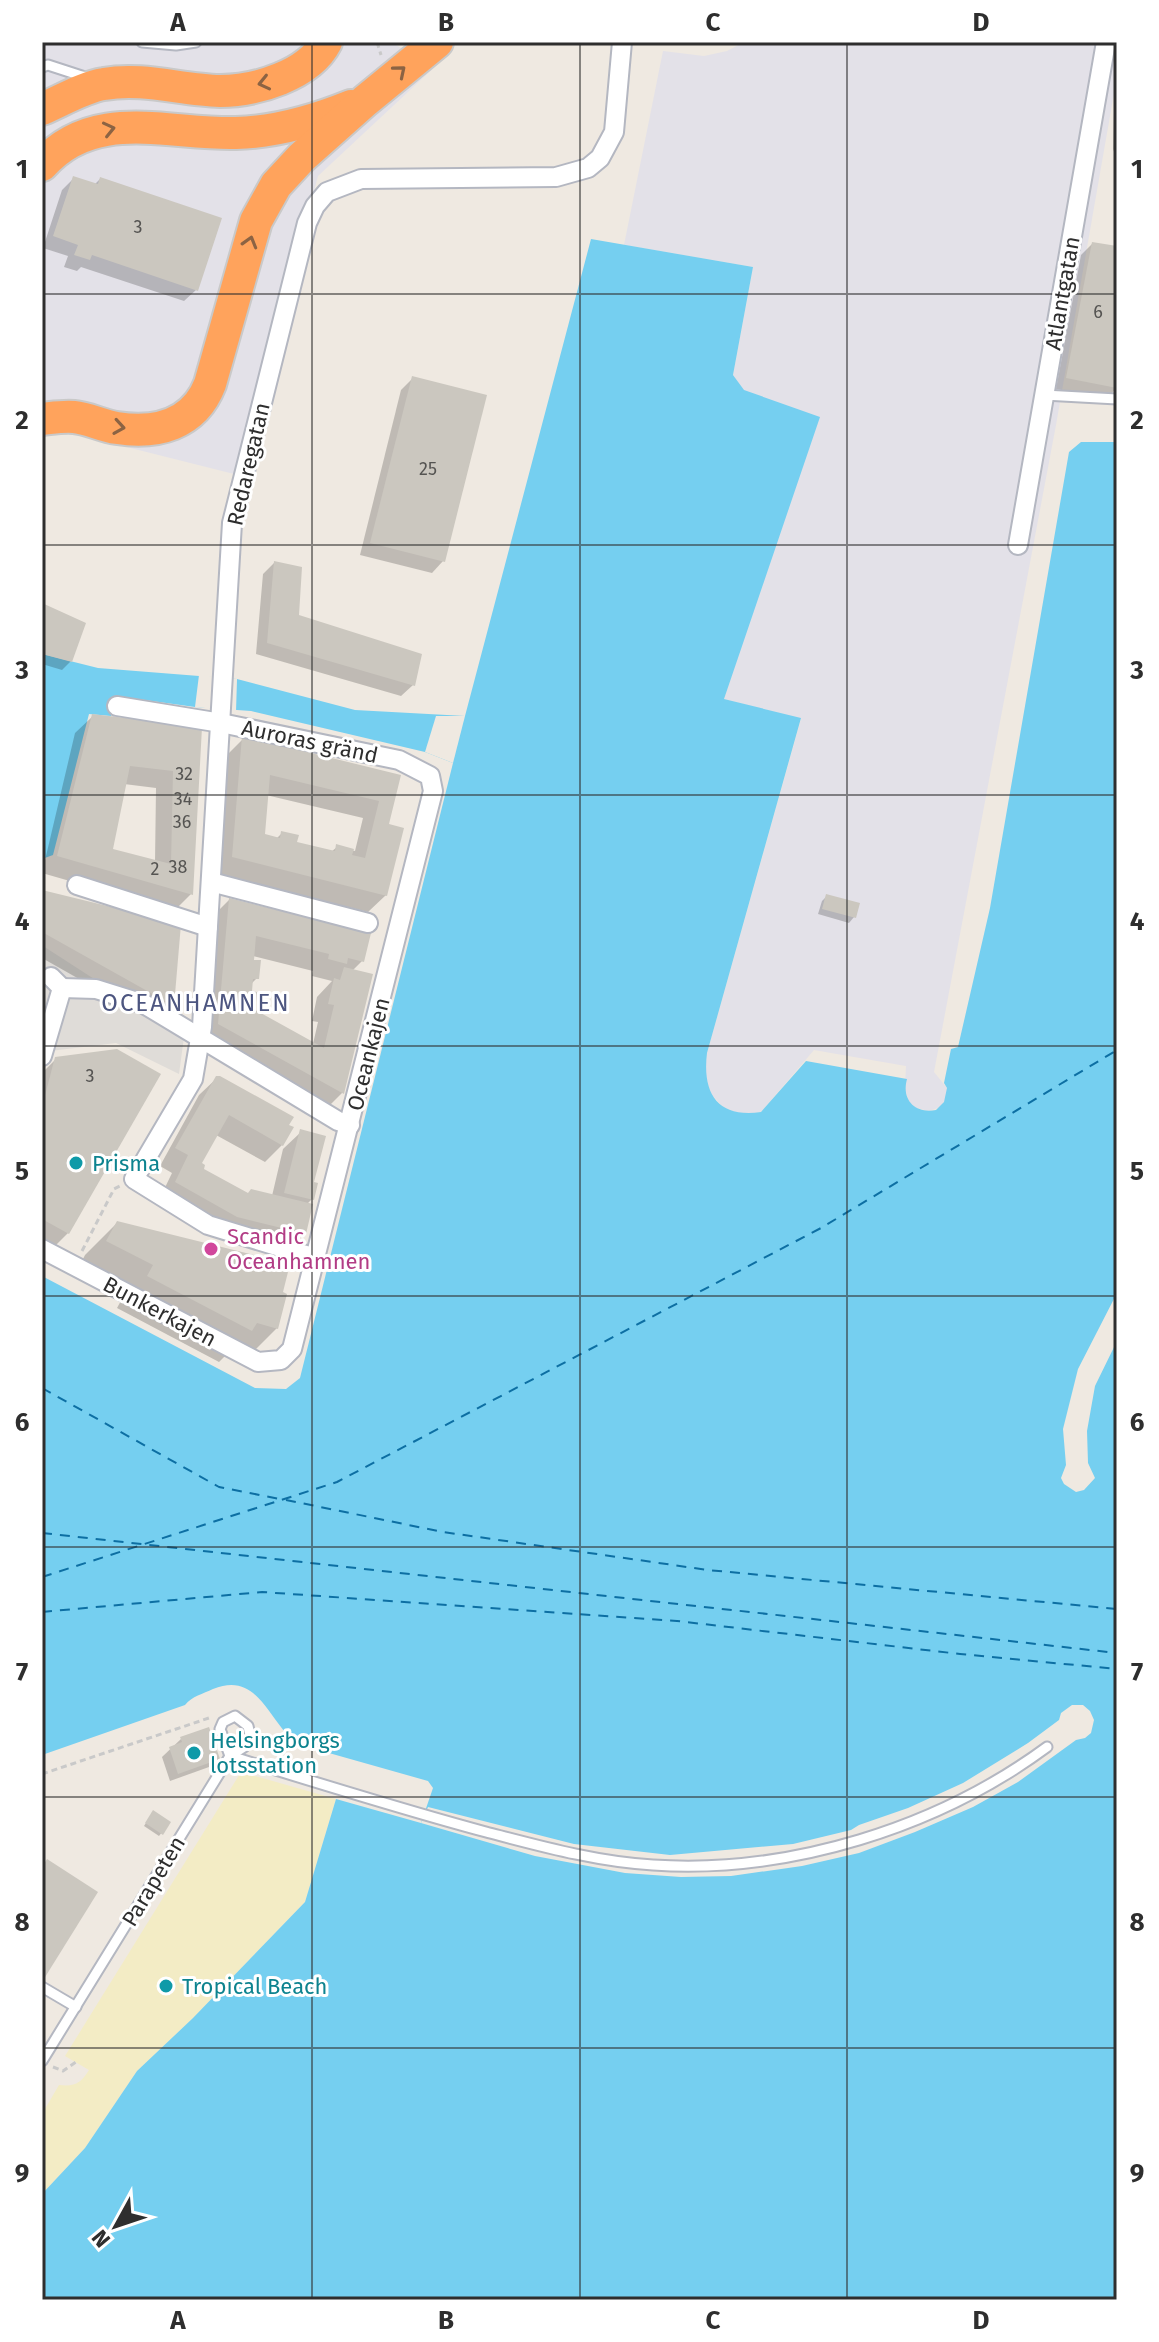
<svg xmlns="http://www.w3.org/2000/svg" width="1159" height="2342" font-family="'Fira Sans',sans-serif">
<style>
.industrial{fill:#e3e1e8}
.sand{fill:#f3ecc5}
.plaza{fill:#dfdcd8}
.water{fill:#75cff0}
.pier{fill:#efe9e1}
.shadow{fill:#0003;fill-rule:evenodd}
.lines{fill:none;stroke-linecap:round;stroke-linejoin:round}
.ferry{stroke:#0d6fa3;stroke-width:2;stroke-dasharray:10 8;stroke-linecap:butt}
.building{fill:#cbc7bf;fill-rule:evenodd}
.lane-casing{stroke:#b4b7c1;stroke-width:13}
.street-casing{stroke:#b4b7c1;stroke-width:22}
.highway-casing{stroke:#c9c9c9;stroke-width:36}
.path{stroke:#c9c9c9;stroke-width:3;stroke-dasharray:6 4;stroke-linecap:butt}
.lane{stroke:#fff;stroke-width:9}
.street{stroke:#fff;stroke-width:18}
.highway{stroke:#ffa35c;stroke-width:32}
.oneway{stroke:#8c6343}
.grid{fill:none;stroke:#2e2e2e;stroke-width:2;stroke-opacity:0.55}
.culture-dot{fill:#0f9aa8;stroke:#fff;stroke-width:3}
.hotel-dot{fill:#d1479c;stroke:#fff;stroke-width:3}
.labels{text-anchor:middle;stroke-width:6;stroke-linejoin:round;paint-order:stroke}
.number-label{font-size:18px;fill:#555452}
.street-label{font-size:22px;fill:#2e2e2e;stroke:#fff}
.culture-label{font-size:22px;fill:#0d838f;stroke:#fff;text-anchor:start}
.hotel-label{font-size:22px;fill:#b23c85;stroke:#fff;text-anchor:start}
.neighbourhood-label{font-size:24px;letter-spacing:2px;fill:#4d5680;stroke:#fff}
.neatline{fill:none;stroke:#2e2e2e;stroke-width:3}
.grid-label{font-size:26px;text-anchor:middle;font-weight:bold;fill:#2e2e2e}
</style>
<rect width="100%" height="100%" fill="#efe9e1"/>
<g class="industrial">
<path d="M42 42H391L406 51 434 52 454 49 318 176 238 475 63 431H42Z"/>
<path d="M744 42H1117V76L1056 425 934 1072 947 1088V1096L941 1107 929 1111 912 1107 908 1101 905 1087 906 1066 814 1050 761 1112 742 1115 723 1107 712 1095 704 1075 707 1053 801 719 724 699 746 631 743 390 733 375 753 267 624 245 663 51 704 56 727 51Z"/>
</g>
<path class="sand" d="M241 1772 336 1799 305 1902 193 2018 137 2071 85 2148 42 2194V2114L59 2085C75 2087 81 2083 89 2070L65 2056Z"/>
<path class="plaza" d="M43 946 184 1037 179 1074 116 1043 42 1052Z"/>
<path class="water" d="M591 239 753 267 733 375 744 390 820 417 724 699 801 718 707 1053C702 1094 718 1118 761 1112L806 1061 907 1079C901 1101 916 1114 936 1110L944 1102 947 1088 944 1083 951 1049 958 1047 990 908 1069 452 1081 442H1117V2300H42V2194L85 2148 137 2071 193 2018 305 1902 336 1799 421 1823 433 1788 428 1781 283 1740 284 1731C263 1705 251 1674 213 1689 203 1694 192 1696 185 1705L42 1755V1276L255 1388 286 1389 300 1378 453 763 425 752 251 711 195 707 116 696 111 716 89 714 53 855 42 859V654L98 668 237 679 355 710 465 716Z"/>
<g class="pier">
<path d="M199 675 237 679 236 711 195 707Z"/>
<path d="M436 716H465L453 763 425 752Z"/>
<path d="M1117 1293V1341L1095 1386 1087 1431 1088 1463 1095 1478 1084 1490 1076 1492 1064 1484 1061 1478 1066 1465 1063 1429 1078 1369Z"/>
<path d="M1072 1705H1083L1090 1711 1094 1720 1091 1733 1085 1738 1076 1740 1018 1782 973 1807 915 1832 859 1853 802 1866 731 1876 681 1877 625 1873 535 1856 421 1823 428 1807 574 1844 670 1855 793 1844 851 1830 859 1825 908 1808 963 1783 1028 1743 1059 1720 1061 1713Z"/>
</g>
<g class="shadow">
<path d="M1117 104V160L1113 149 1114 112Z"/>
<path d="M74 178 94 185 100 179 196 290 184 301 81 267 77 271 64 267 68 256 43 248 62 190Z"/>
<path d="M1092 244 1117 248V388L1106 399 1056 389 1081 255Z"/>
<path d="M413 378 443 561 432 573 360 555 401 390Z"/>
<path d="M274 563 297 617 413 685 401 696 256 654 263 574Z"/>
<path d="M42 605 71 661 62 670 42 664Z"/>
<path d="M93 716 200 728 191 894 174 911 42 873 75 733ZM124 784 156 788 155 862 111 850Z"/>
<path d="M243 739 398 777 386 826V895L368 912 216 874 226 756ZM266 795 363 818 355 851 337 847 331 852 295 843 282 833 276 839 263 836Z"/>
<path d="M42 892 172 1005 155 1022 42 958Z"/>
<path d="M827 896 854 917 849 923 818 914 822 901Z"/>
<path d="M229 900 362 961 352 971 371 976 342 1093 325 1110 202 1041 212 917ZM253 956 313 971 312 976 332 981 317 997 312 1021 318 1022 313 1044 248 1008 254 1001 250 985 257 978Z"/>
<path d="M56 1059 68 1233 43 1258 42 1073Z"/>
<path d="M217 1078 282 1145 265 1162 216 1135 199 1164 201 1169 247 1195 272 1196 283 1149 301 1132 312 1183V1199L307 1204 304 1233 287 1250 159 1200 172 1173 160 1166 199 1095Z"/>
<path d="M117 1223 281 1293 277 1328 245 1360 226 1355 219 1362 117 1308 123 1297 76 1273 85 1255Z"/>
<path d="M181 1739 217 1759 209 1767 170 1781 162 1757Z"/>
<path d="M151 1815 169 1823 159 1836 144 1826Z"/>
</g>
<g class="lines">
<g class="ferry">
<path d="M42 1388 219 1487 280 1499"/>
<path d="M286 1500 443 1532 708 1570 1117 1609"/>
<path d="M42 1533 1117 1653"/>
<path d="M42 1577 337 1482 821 1228 1117 1050"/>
<path d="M42 1612 262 1592 677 1621 960 1654 1117 1669"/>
</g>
</g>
<g class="building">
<path d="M73 176 98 184 100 177 222 218 198 291 92 255 90 260 74 255 78 245 53 236Z"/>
<path d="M1092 242 1117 246V388L1066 378Z"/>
<path d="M412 376 487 395 445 562 370 543Z"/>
<path d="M274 561 302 567 299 615 422 654 415 686 267 643Z"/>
<path d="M42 603 86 623 72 662 42 654Z"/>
<path d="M92 714 202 727 193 895 57 856ZM130 766 173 771 171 864 113 849Z"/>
<path d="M242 736 401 775 389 824 404 828 387 896 232 857ZM270 775 379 801 365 858 352 855 354 849 336 844 335 851 297 842 299 835 281 831 280 838 265 834Z"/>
<path d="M42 890 181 924 174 1006 42 932Z"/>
<path d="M826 894 860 903 856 918 822 909Z"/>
<path d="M229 898 371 933 364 962 348 958 347 964 328 959 329 954 256 936 254 960H261L259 979H253L252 991 257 992 256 1002 251 1001 250 1007 324 1048 334 1005 328 1004 334 978 340 980 344 967 373 974 344 1094 218 1024Z"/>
<path d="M117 1049 161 1074 69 1234 42 1219V1107L55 1057Z"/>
<path d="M216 1076H220L294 1117 289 1125 294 1127 283 1146 229 1115 202 1163 205 1165 204 1169 248 1193 251 1189 313 1204 306 1234 237 1217 175 1182 188 1155 175 1148Z"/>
<path d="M300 1129 326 1136 314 1182 318 1183 314 1200 284 1193Z"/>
<path d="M117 1221 290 1264 283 1292 287 1294 278 1329 257 1323 252 1331 147 1276 153 1265 106 1241Z"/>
<path d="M209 1727 220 1759 178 1774 169 1747 182 1742 180 1737Z"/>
<path d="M153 1810 171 1822 163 1835 145 1823Z"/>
<path d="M47 1859 98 1892 42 1982V1867Z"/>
</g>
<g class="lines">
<g class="lane-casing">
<g id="lane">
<path d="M142 42 176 45 196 42"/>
<path d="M42 67 48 65 91 79"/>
<path d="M1044 395 1117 399"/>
<path d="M230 1756C315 1782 400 1809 486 1832 540 1846 597 1862 653 1865 789 1874 937 1828 1047 1747"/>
<path d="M42 1987 76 2007"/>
<path d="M42 2061 230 1756 244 1747 250 1735 248 1726 235 1716 223 1722 220 1729 230 1756"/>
</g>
</g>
<g class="street-casing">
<g id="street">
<path d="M1018 545 1106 42"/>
<path d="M211 882 368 923"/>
<path d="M77 885 208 927"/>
<path d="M62 988 96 989 144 1004 338 1121 350 1125"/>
<path d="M42 1056 62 988 51 977"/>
<path d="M42 1249 258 1362 281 1360 292 1349 433 791 430 776 399 760 221 723 117 706"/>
<path d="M316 1258 208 1225 134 1179 193 1079 202 1027 232 523 307 223 315 206 327 192 361 179 556 177 588 168 600 158 614 132 622 42"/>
</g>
</g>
<g class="highway-casing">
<g id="highway">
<path d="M42 109C61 101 84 87 104 84 143 77 181 90 220 91 256 91 309 75 326 42"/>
<path d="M42 165C94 106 169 135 236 133 276 132 314 121 351 106"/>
<path d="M42 419C52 418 63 416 74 417 88 418 102 426 117 428 157 434 194 425 210 384L256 221 276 185 302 157 365 101 437 42"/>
</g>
</g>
<g class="path">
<path d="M377 42 381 55"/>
<path d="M82 1251 114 1189 120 1186"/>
<path d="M42 1774 209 1718"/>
<path d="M53 2067 63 2071 76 2062"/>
</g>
<use href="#lane" class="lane"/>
<use href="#street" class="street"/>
<use href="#highway" class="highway"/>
</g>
<defs><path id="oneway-chevron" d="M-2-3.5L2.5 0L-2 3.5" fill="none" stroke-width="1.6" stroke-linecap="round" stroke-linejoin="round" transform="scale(2)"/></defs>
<g class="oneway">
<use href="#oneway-chevron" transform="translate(400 71) rotate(-40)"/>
<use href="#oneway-chevron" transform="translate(264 83) rotate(167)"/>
<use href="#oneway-chevron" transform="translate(109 129) rotate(-13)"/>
<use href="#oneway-chevron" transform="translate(250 242) rotate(-74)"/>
<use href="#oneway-chevron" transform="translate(119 427) rotate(9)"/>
</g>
<path class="grid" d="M312 42V2300M580 42V2300M847 42V2300M42 294H1117M42 545H1117M42 795H1117M42 1046H1117M42 1296H1117M42 1547H1117M42 1797H1117M42 2048H1117"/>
<g class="culture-dot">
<circle cx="76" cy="1163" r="8"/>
<circle cx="194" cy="1753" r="8"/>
<circle cx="166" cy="1986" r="8"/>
</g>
<circle class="hotel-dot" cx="211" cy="1249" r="8"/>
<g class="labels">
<g class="number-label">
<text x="138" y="233">3</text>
<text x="1098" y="318">6</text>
<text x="428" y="475">25</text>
<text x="184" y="780">32</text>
<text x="183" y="805">34</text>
<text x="182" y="828">36</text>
<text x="178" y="873">38</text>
<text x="155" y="875">2</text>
<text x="90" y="1082">3</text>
</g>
<g class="street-label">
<text transform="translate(1062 293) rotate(-80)" y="8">Atlantgatan</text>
<text transform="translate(248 464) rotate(-77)" y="8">Redaregatan</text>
<text transform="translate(310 741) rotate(12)" y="8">Auroras gränd</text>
<text transform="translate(368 1054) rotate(-76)" y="8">Oceankajen</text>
<text transform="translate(160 1311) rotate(28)" y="8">Bunkerkajen</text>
<text transform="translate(153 1881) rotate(-59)" y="8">Parapeten</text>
</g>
<g class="culture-label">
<text x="92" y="1171">Prisma</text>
<text x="210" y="1748">Helsingborgs<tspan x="210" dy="25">lotsstation</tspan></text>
<text x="182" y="1994">Tropical Beach</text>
</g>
<g class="hotel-label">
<text x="227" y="1244">Scandic<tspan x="227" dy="25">Oceanhamnen</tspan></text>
</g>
<g class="neighbourhood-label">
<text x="196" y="1011">OCEANHAMNEN</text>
</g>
</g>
<rect width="1159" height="2342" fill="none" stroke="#ffffff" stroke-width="88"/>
<g transform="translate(116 2226) rotate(230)" stroke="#ffffff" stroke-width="6" paint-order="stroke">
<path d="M0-6L14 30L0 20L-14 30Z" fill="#2e2e2e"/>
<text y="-12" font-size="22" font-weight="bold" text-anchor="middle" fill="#2e2e2e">N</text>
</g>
<rect x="44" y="44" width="1071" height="2254" class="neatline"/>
<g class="grid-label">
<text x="178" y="31">A</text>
<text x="446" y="31">B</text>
<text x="713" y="31">C</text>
<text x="981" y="31">D</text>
<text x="22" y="178">1</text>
<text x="1137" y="178">1</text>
<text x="22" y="429">2</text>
<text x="1137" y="429">2</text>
<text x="22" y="679">3</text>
<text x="1137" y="679">3</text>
<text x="22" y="930">4</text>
<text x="1137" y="930">4</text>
<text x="22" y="1180">5</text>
<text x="1137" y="1180">5</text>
<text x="22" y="1431">6</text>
<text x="1137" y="1431">6</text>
<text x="22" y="1681">7</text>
<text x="1137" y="1681">7</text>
<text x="22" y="1931">8</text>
<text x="1137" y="1931">8</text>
<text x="22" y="2182">9</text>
<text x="1137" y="2182">9</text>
<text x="178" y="2329">A</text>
<text x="446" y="2329">B</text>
<text x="713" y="2329">C</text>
<text x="981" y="2329">D</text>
</g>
</svg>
